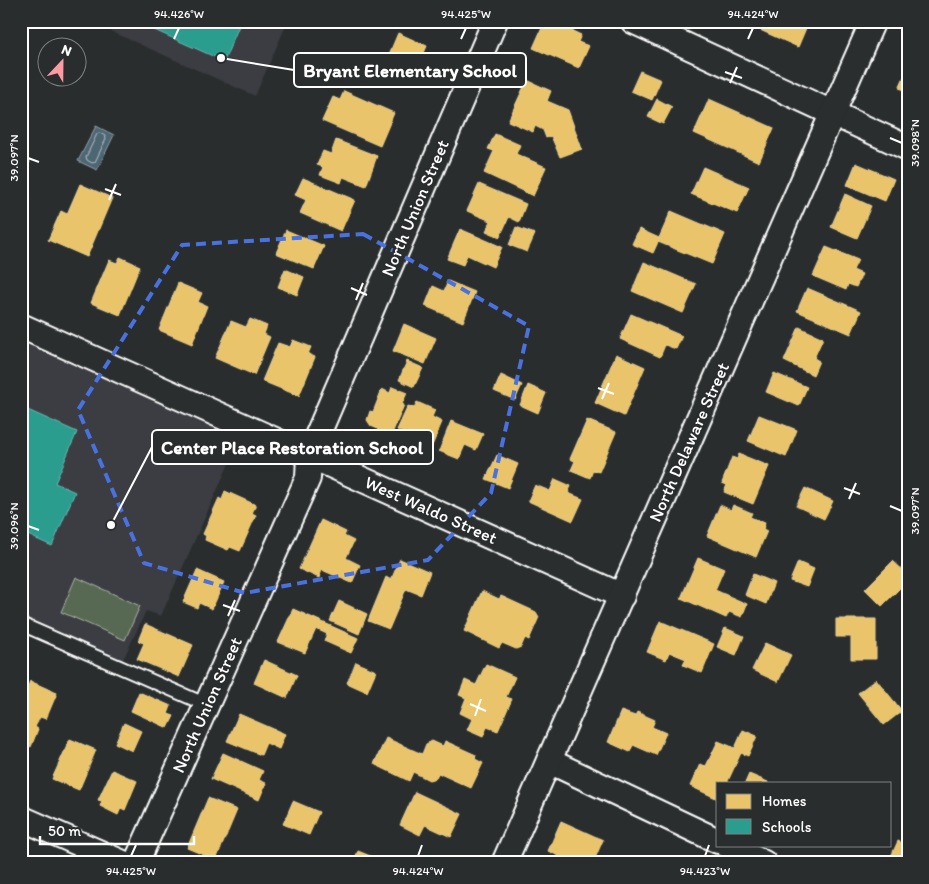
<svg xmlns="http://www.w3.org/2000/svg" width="929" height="884" font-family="Itim,sans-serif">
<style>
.built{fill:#3a3c42}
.green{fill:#586953;stroke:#acb4a9}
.water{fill:#4e6673;stroke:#95a3ab}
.homes{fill:#e9c46a;stroke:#f0d697}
.schools{fill:#2a9d8f;stroke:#6abab1}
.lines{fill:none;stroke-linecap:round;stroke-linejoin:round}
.shore{stroke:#b8c2c7;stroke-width:1}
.service-casing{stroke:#fff;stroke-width:16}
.minor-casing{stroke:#fff;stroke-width:28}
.service{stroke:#2a2d2e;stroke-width:12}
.minor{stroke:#2a2d2e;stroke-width:24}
.marked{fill:none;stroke:#4a71e0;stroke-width:4;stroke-dasharray:10 6;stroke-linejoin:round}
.ticks{fill:none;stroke:#fff;stroke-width:2}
.labels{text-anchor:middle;stroke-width:5;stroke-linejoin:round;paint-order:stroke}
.street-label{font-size:18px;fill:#fff;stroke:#2a2d2e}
.leader{fill:none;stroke:#fff;stroke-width:2}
.callout-dot{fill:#fff;stroke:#2a2d2e;stroke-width:2}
.callout{fill:#2a2d2e;stroke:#fff;stroke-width:2}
.callout-label{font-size:19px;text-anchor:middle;font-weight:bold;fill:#fff}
.neatline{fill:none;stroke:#fff;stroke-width:2}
.ticks-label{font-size:12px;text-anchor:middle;fill:#fff}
</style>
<rect width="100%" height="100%" fill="#2a2d2e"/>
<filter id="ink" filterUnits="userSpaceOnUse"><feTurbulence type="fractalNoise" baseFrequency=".02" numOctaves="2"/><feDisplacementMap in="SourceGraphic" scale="10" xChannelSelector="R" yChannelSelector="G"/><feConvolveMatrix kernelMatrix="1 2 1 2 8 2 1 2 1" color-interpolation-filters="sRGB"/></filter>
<g filter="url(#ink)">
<g class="built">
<path d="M88 21H288L255 96Z"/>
<path d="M21 341 240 439 161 616 146 611 122 662 21 618Z"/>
</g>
<path class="green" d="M76 577 140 606 125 640 61 612Z"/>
<path class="water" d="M96 126 114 135 97 170 78 161Z"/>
<g class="homes">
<path d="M545 21H551L581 35 578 42 589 46 579 68 533 48Z"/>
<path d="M740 21H809L798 47Z"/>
<path d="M398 33 427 46 411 83 382 71Z"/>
<path d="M908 68V91L899 88Z"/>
<path d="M640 71 661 80 652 100 631 91Z"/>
<path d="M527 80 551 91 547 101 568 110 582 149 560 157 551 136 546 138 543 130 535 126 533 132 508 121Z"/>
<path d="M344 91 394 113 380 146 322 121 333 97 340 100Z"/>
<path d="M657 99 672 107 663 124 648 117Z"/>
<path d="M709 99 774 128 759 162 694 133Z"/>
<path d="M495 134 520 145 516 154 546 167 533 196 484 173 494 151 488 149Z"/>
<path d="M336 140 377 156 366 186 343 177 341 183 320 175 323 167 317 165 323 151 331 154Z"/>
<path d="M21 157 30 161 21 182Z"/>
<path d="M856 163 894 179 885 201 847 185Z"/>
<path d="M703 167 749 187 737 213 691 194Z"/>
<path d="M303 178 355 200 341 231 300 213 306 200 295 195Z"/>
<path d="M80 184 112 198 87 257 48 240 61 211 67 214Z"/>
<path d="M479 184 526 204 519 222 509 217 500 237 486 231 491 221 467 211Z"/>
<path d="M845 194 871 206 857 238 831 227Z"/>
<path d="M21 196 30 199 21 219Z"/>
<path d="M671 211 725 234 712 264 658 242 653 253 632 244 639 229 659 238Z"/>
<path d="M516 227 535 234 527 252 509 245Z"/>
<path d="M460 229 502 247 493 267 467 255 463 265 447 259Z"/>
<path d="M286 230 324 246 314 269 276 253Z"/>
<path d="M826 247 858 260 853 270 862 274 856 287 848 284 846 290 813 276Z"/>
<path d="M120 257 140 266 120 315 91 303 109 260 117 263Z"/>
<path d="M644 262 696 284 683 313 632 291Z"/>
<path d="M285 269 304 277 297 295 278 287Z"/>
<path d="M448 281 475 292 463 322 425 306 433 286 444 291Z"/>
<path d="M178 283 202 293 198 302 207 306 192 344 159 330Z"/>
<path d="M807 288 861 311 851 334 797 311Z"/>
<path d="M631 314 682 336 676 349 665 345 660 357 620 339Z"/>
<path d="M250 319 267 326 264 334 270 337 254 375 215 358 231 321 246 327Z"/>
<path d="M404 324 436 338 425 364 393 351Z"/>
<path d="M799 327 823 338 814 358 819 361 813 375 784 361Z"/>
<path d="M293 340 311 347 308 354 315 357 299 396 262 381 278 343 290 347Z"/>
<path d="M616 354 645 367 624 416 595 403Z"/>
<path d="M407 361 423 368 414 387 399 380Z"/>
<path d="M774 373 807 387 799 406 766 392Z"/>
<path d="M501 375 522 385 515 400 494 391Z"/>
<path d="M528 385 546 393 538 413 520 405Z"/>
<path d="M392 387 407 393 402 404 404 405 391 436 377 431 378 429 371 426 367 420 370 411 373 412 382 389 390 393Z"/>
<path d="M417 402 435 410 432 417 442 422 429 453 411 445 415 438 397 430 408 406 414 408Z"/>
<path d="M759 415 797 430 786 457 748 441Z"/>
<path d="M587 420 616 432 599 472 593 470 590 478 571 470 575 461 570 459Z"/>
<path d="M451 421 483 434 476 450 465 445 459 459 439 451Z"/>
<path d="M739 454 769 466 753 504 724 492 727 485 722 483 732 457 737 459Z"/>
<path d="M497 455 518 464 508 488 486 479Z"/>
<path d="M555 479 571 486 568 493 583 499 573 521 528 501 535 485 550 491Z"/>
<path d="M805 488 833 501 824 519 796 506Z"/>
<path d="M225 491 256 505 252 513 256 515 240 551 230 547 228 550 205 540 206 536 203 534 219 498 222 500Z"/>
<path d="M720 505 731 510 733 505 752 513 750 517 765 523 763 529 767 531 756 557 707 536Z"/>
<path d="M321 520 346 532 344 536 354 541 346 558 360 565 352 583 322 570 319 578 299 569Z"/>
<path d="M698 558 724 569 715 590 747 604 742 617 729 612 726 618 681 598Z"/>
<path d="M400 559 430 572 421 595 406 589 389 629 368 621 386 577 391 580Z"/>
<path d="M893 561 908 575V580L882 606 865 589Z"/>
<path d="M798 562 814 569 807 587 790 581Z"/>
<path d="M197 570 224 582 212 609 199 603 197 608 183 602Z"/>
<path d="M753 574 774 583 766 604 745 595Z"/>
<path d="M482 591 499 599 501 596 536 612 539 617 529 640 525 638 521 647 516 649 502 643 499 648 464 631Z"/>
<path d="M339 601 367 614 359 634 330 621Z"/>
<path d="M293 609 358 638 351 653 324 641 327 634 316 629 305 653 278 642Z"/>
<path d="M836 619H876V659H851V637H836Z"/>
<path d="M660 621 714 644 702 673 683 665 686 659 669 652 666 660 647 652Z"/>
<path d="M145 624 193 645 179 677 137 659 144 643 138 641Z"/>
<path d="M725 628 744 636 736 655 717 647Z"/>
<path d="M765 643 791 655 778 682 752 670Z"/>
<path d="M264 660 297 675 287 698 254 683Z"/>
<path d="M356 662 376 671 367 692 347 683Z"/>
<path d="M486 664 515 677 506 697 512 699 498 731 487 727 483 737 467 730 472 719 460 713 466 698 459 695 465 680 476 685Z"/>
<path d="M876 679 902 711 884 725 858 693Z"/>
<path d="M30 681 57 693 46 719 40 717 35 727 38 729 31 747 27 745 22 757 21 701Z"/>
<path d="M139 692 171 706 168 714 174 716 168 728 131 711Z"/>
<path d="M621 711 635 716 637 712 655 720 652 727 666 733 656 755 633 745 630 752 608 742Z"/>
<path d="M239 714 285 734 279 749 266 743 261 755 227 741Z"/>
<path d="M124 723 141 731 132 751 115 743Z"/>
<path d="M743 730 757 736 748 756 741 753 727 783H718V799L690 786 700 764 706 766 718 741 735 748Z"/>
<path d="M386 738 422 754 426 744 432 741 443 746 445 741 476 755 475 759 483 763 471 788 438 773 436 778 429 780 413 772 409 781 374 764Z"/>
<path d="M70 739 96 750 79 790 52 779Z"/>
<path d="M223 753 263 771 259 780 266 783 259 800 211 779Z"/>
<path d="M112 770 137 781 125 810 121 808 118 815 100 806 102 801 98 800Z"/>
<path d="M749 774 768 782V783H745Z"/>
<path d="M415 792 462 814 451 837 425 825 420 835 400 825Z"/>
<path d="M208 798 237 810 216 860 187 848Z"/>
<path d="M293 801 319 812 309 835 283 824Z"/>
<path d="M561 821 603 840 593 863H574L548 851Z"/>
<path d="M898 841 908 845V863H888Z"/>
<path d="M358 851 380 860 379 863H353Z"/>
</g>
<g class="schools">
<path d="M134 21H241L224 61Z"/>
<path d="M21 407 77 432 55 483 75 492 52 546 21 532Z"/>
</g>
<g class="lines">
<path class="shore" d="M100 133 105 136 106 139 95 162 92 163 87 160 86 157 97 134Z"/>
<g class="service-casing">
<path id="service" d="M21 624 207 705"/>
</g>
<g class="minor-casing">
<g id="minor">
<path d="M633 21 908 148"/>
<path d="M21 326 622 596"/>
<path d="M549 761 718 841"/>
<path d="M21 818 123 863"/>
<path d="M727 845 764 863"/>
<path d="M136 863 308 478 309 455 495 21"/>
<path d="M504 863 873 21"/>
</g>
</g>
<use href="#service" class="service"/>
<use href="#minor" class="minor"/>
</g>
</g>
<path class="marked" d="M363 234 529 326 491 493 428 560 245 593 144 563 78 410 182 245Z"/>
<path class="ticks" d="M174 39 179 28M461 39 466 28M748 39 753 28M725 72 742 78M730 83 737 67M890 138 902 143M28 158 39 162M105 189 121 195M109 200 116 184M351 288 367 295M356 300 363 283M598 388 614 394M602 399 609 383M844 488 860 494M849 499 856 483M890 506 902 511M28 526 39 530M223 605 240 611M228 616 235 600M470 704 486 711M475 716 481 699M131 856 136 845M418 856 422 845M705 856 709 845"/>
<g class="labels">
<g class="street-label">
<text transform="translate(415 208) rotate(-67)" y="6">North Union Street</text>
<text transform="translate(689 442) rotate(-66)" y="6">North Delaware Street</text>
<text transform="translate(431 510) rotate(24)" y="6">West Waldo Street</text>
<text transform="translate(207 705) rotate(-66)" y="6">North Union Street</text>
</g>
</g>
<path class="leader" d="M221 58L294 70M111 525L152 447"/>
<g class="callout-dot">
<circle cx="221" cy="58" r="5"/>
<circle cx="111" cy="525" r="5"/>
</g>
<g class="callout">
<rect x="294" y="53" width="232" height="34" rx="5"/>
<rect x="152" y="430" width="281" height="34" rx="5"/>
</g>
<g class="callout-label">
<text x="410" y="77">Bryant Elementary School</text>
<text x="292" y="454">Center Place Restoration School</text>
</g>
<rect width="929" height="884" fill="none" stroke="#2a2d2e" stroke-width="55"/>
<rect x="716" y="782" width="175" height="65" fill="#2a2d2e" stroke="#7f8182"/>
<rect x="726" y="794" width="25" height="15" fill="#e9c46a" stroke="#7f8182"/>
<text x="762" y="806" font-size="15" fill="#ffffff">Homes</text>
<rect x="726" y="819" width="25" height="15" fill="#2a9d8f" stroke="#7f8182"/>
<text x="762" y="832" font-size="15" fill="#ffffff">Schools</text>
<g transform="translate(62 62) rotate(22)"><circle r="24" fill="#2a2d2e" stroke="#7f8182"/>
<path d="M0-4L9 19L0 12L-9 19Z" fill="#ff9aa2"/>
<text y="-8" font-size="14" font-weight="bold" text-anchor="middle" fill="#ffffff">N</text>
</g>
<path d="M40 836v8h154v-8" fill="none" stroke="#ffffff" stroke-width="2.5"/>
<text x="48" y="836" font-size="15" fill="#ffffff" stroke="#2a2d2e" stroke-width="4" paint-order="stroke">50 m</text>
<rect x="28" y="28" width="874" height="828" class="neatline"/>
<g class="ticks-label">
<text x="179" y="18">94.426°W</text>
<text x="466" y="18">94.425°W</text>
<text x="753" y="18">94.424°W</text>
<text transform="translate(915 143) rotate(-90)" y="4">39.098°N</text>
<text transform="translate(14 158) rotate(-90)" y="4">39.097°N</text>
<text transform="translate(915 511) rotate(-90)" y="4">39.097°N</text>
<text transform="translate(14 526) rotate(-90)" y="4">39.096°N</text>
<text x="131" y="875">94.425°W</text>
<text x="418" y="875">94.424°W</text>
<text x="705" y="875">94.423°W</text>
</g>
</svg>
